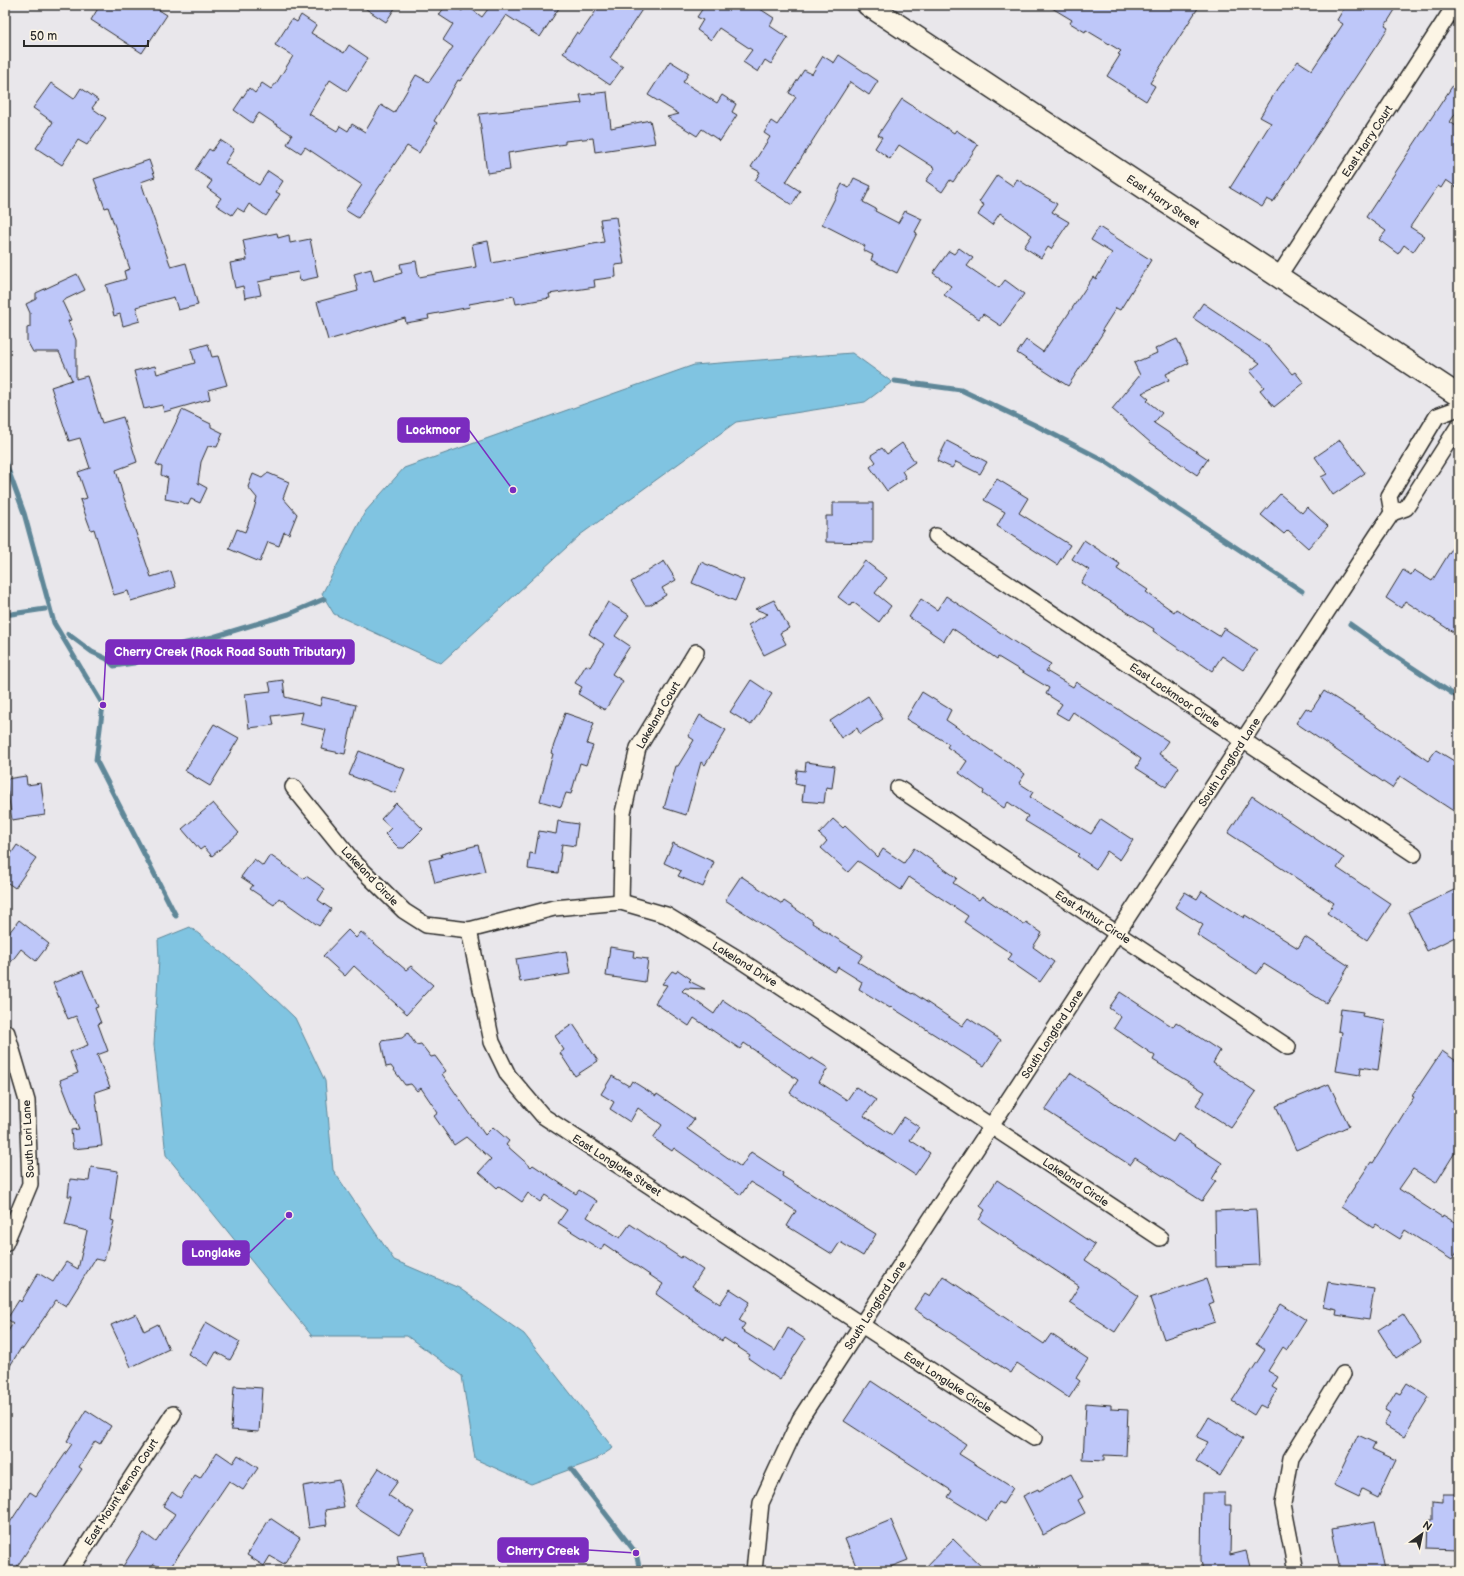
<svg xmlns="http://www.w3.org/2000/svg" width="1464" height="1576" font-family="'Balsamiq Sans',sans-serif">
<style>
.water{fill:#80c4e1;stroke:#5e8798}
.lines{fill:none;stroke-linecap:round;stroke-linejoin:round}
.stream{stroke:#5e8798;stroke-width:5}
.building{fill:#bec7f9;stroke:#2b2b2b}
.street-casing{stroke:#2b2b2b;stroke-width:18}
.secondary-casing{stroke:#2b2b2b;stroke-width:24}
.street{stroke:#fcf5e5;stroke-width:15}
.secondary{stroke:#fcf5e5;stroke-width:21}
.labels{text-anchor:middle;stroke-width:4;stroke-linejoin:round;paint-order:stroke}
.street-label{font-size:11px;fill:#2b2b2b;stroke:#fcf5e5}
.leader{fill:none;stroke:#7b2cbf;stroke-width:1.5}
.callout-dot{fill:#7b2cbf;stroke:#fcf5e5;stroke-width:1.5}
.callout{fill:#7b2cbf;stroke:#7b2cbf;stroke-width:1.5}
.callout-label{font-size:12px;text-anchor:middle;font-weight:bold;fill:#fff}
</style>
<rect width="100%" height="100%" fill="#e9e7eb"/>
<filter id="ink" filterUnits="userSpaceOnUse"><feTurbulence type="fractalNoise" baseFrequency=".025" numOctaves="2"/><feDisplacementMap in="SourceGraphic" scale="8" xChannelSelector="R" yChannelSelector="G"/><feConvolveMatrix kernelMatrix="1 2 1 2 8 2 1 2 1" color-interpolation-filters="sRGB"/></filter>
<g filter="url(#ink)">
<g class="water">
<path d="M852 353 892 382 865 402 736 422 580 535 441 663 334 614 322 594 365 512 404 468 694 365Z"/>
<path d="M190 927 247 972 295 1018 325 1081 333 1170 394 1260 459 1288 524 1334 613 1448 595 1460 531 1484 475 1459 462 1376 407 1336H312L166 1155 154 1045 159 959 158 940Z"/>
</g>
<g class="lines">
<g class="stream">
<path d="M895 381 961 390 1037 426 1105 461 1302 591"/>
<path d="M5 461 24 513 54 623 103 705 96 760 176 916"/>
<path d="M5 615 45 609"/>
<path d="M1350 624 1395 656 1459 698"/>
<path d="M68 634 92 652 107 659 114 666 134 663 157 652 182 644 213 637 289 614 324 599"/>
<path d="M571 1469 636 1553 640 1571"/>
</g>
</g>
<g class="building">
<path d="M100 5H151L167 15 142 53 91 20Z"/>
<path d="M360 5H397L386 22Z"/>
<path d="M446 5H454L462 11 466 5 482 17 491 5H561L540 37 506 15 460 81 458 80 434 121 437 123 419 153 407 146 358 218 345 210 362 185 305 147 301 153 287 144 292 135 259 113 252 123 234 110 249 88 255 93 262 83 271 89 277 82 293 56 275 45 292 19 297 22 301 15 316 25 311 33 344 53 349 45 368 58 347 91 330 80 309 114 337 131 340 126 348 131 352 124 365 132 381 105 394 113 416 75 429 82 453 47 443 40 453 24 439 15Z"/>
<path d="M600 5H645L610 58 623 67 610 85 563 53 577 32 580 34Z"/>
<path d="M705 5H754L774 18 770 26 788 38 771 64 765 60 758 72 743 62 752 50 719 28 711 40 697 30 703 20 697 17Z"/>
<path d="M1047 5H1200L1150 83 1155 86 1146 101 1107 76 1120 55 1118 54 1121 51 1086 30 1085 32 1070 23 1072 20Z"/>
<path d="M1346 5H1398L1385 26 1388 28 1273 202 1267 199 1262 207 1230 188 1271 123 1260 117 1275 93 1298 61 1312 70 1343 24 1337 20Z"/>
<path d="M839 55 878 81 869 95 850 82 786 182 800 191 792 205 755 181 760 172 751 167 770 137 764 133 771 121 777 125 796 97 789 93 804 70 812 74 823 56 834 63Z"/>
<path d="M670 61 689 73 683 82 717 103 722 95 736 104 732 112 737 115 720 141 702 129 697 136 667 117 679 114 648 95Z"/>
<path d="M1459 76V108L1450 122 1459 128V189L1446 180 1441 188 1438 186 1410 227 1424 236 1413 252 1404 245 1398 254 1379 240 1386 231 1366 217Z"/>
<path d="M51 83 74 99 81 88 98 100 92 108 106 118 87 145 78 140 62 165 36 148 53 122 33 108Z"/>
<path d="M607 92 611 128 650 120 655 143 595 152 593 138 565 141V144L508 153 510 170 487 173 479 114 582 103 580 95Z"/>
<path d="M902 99 954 133 956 130 978 145 953 182 950 180 942 192 926 181 935 168 913 154 899 145 890 159 875 148 882 137 878 135Z"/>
<path d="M220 140 234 149 225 163 259 185 268 171 283 181 276 192 280 194 266 216 249 204 244 212 237 208 232 215 216 205 221 198 207 188 212 181 195 170 209 149 212 151Z"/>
<path d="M149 160 155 177 141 182 147 200 171 267 186 263 198 305 178 310 174 297 136 307 140 321 123 326 120 314 114 316 106 285 126 279 124 271 130 269 108 207 105 208 94 179Z"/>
<path d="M997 175 1013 186 1017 179 1057 204 1052 212 1069 222 1051 249 1048 247 1041 258 1024 247 1032 235 1000 213 992 225 978 215 984 205 979 202Z"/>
<path d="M854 178 871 186 863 202 876 209 875 211 898 223 905 211 922 219 915 232 917 233 897 273 871 260 873 255 863 250 865 246 822 224 842 184 849 188Z"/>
<path d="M616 217 624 264 615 265 616 277 594 280 595 287 549 294 550 298 516 304 514 296 469 304 470 307 428 315 429 319 406 323 405 318 328 340 317 302 358 291 354 274 371 269 374 281 402 273 400 264 416 261 419 277 476 267 472 244 488 241 492 263 604 242 600 219Z"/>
<path d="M1099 227 1151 260 1120 310 1116 308 1102 330 1104 331 1068 386 1017 353 1026 340 1043 352 1093 277 1096 279 1112 253 1091 240Z"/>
<path d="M277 233 278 238 289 235 290 243 310 239 318 277 300 281 298 272 272 277 273 279 258 282 261 295 245 298 243 286 235 288 230 263 247 260 243 240Z"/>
<path d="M959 248 973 258 967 266 999 288 1005 280 1024 294 1001 326 983 314 979 319 944 295 951 286 933 273 949 251 954 254Z"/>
<path d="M77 274 85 290 62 301 71 320 68 321 76 340V379L87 376 102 423 123 417 137 462 116 470 122 492 151 577 171 571 176 587 131 601 128 591 114 595 94 529 91 530 80 500 87 498 78 472 90 468 80 438 69 441 51 387 72 380 59 352H33L27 341V328L30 327V313L26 304 36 299V293Z"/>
<path d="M1203 303 1270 348 1292 374 1295 372 1304 383 1274 407 1260 390 1264 387 1250 371 1260 363 1193 318Z"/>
<path d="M1177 339 1189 363 1166 374 1169 380 1142 393 1149 399 1147 401 1162 413 1154 423 1208 459 1197 475 1151 443 1112 409 1140 375 1134 363 1157 353 1155 349Z"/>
<path d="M208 344 212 357 218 356 227 385 208 390 210 399 164 412 162 405 144 409 134 371 155 366 157 374 195 363 191 349Z"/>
<path d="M182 410 211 424V427L223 433 217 447 208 446 201 462 198 483 207 488 200 503 191 499 188 505 181 502 165 499 168 478 161 475 162 467 156 464Z"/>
<path d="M1340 440 1365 473 1333 495 1321 477 1327 474 1315 457Z"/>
<path d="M947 441 987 462 980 474 956 462 952 468 937 461Z"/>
<path d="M902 443 915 462 902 471 906 478 887 491 870 467 876 462 871 455 882 448 887 454Z"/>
<path d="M268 473 289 482 283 498 297 514 289 534 284 532 279 546 268 542 260 562 229 549 237 529 245 532 254 509 257 498 248 487 253 474 262 478Z"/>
<path d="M997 479 1028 498 1019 513 1070 545 1057 565 997 526 1005 512 984 500Z"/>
<path d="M1280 494 1302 513 1307 507 1328 526 1308 548 1288 530 1284 534 1261 515Z"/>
<path d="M833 503H873V543L826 542V516H833Z"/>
<path d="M1459 537V636L1405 601 1401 608 1386 598 1403 570 1411 575 1414 570 1432 581Z"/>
<path d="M1084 540 1120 564 1117 569 1148 590 1146 592 1174 612 1176 609 1219 636 1224 628 1257 650 1243 670 1222 656 1212 671 1153 631 1154 629 1081 583 1089 570 1072 559Z"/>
<path d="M664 561 676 580 662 588 666 595 650 605H645L631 582Z"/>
<path d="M865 561 887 578 875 593 891 606 879 622 853 602 850 606 838 597Z"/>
<path d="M701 562 744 580 735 601 692 583Z"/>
<path d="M946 596 1019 645 1051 664 1046 671 1073 687 1076 682 1168 741 1159 754 1179 767 1166 787 1136 768 1141 759 1073 712 1068 720 1056 713 1062 704 1046 694 1049 688 998 657 997 659 952 628 944 641 909 617 921 599 937 610Z"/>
<path d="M774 600 789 628 780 633 786 644 764 655 748 625 768 614 755 609Z"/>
<path d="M608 602 629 615 615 636 630 646 612 674 623 681 605 710 578 694 582 687 575 683 586 665 590 667 604 644 589 634Z"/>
<path d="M283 680 285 697 320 706 322 697 356 705 345 754 321 749 326 730 300 724 303 712 272 716 274 725 249 728 245 694 271 691 269 682Z"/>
<path d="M751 680 772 694 751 725 730 712Z"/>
<path d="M1324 691 1362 715 1428 761 1436 750 1459 764V806L1455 812 1400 776 1392 788 1296 723 1306 708 1311 711Z"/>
<path d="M922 692 951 710 946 720 1025 774 1019 783 1033 792 1030 797 1091 834 1101 819 1133 840 1120 860 1107 851 1096 869 1077 856 1079 854 1025 821 1028 816 1008 802 1004 808 983 794 984 791 959 773 967 761 947 747 949 744 906 719Z"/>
<path d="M868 696 883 719 860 734 857 728 841 738 830 721Z"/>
<path d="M565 713 594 723 587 744 593 746 586 765 580 763 571 794 566 793 561 807 540 801 553 754 551 753Z"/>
<path d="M700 715 726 730 705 765 701 762 686 815 664 808 676 766H678L694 740 688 736Z"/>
<path d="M214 724 239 738 210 786 185 771Z"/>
<path d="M359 751 405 769 395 793 349 775Z"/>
<path d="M806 762 835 766 832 788 826 787 824 803 802 801 804 786 795 784 797 770 805 771Z"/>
<path d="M26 776 27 785 41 783 45 815 12 820 6 779Z"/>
<path d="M1252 796 1344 858 1337 868 1391 904 1367 940 1327 913 1334 903 1228 833Z"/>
<path d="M213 803 239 833 212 856 204 847 200 850 182 829Z"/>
<path d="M396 803 423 829 404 848H399L385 834 391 828 381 819Z"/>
<path d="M833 819 843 828 845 826 878 857 883 849 904 863 914 848 957 878 953 883 979 900 982 896 1024 925 1026 922 1042 933 1033 947 1054 962 1040 982 1008 960 1012 954 964 922 968 916 909 877 901 890 858 861 848 872 821 848 827 841 819 834Z"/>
<path d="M558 821 578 824 575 846 562 844 558 873 528 869 530 853 535 854 539 831 556 834Z"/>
<path d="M673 843 714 862 703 887 678 876 681 871 664 863Z"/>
<path d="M17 845 36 858 15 888 5 881V863Z"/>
<path d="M478 845 485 871 435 883 429 860 442 857 441 854Z"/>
<path d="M270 855 304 879 306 876 325 889 318 900 331 909 319 926 279 898 274 905 250 889 253 885 241 877 254 859 263 866Z"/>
<path d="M741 876 782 904 784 901 813 921 812 923 863 955 858 962 912 994 913 993 962 1026 968 1018 1001 1040 984 1066 891 1007 890 1008 859 989 862 982 838 967 835 972 725 900Z"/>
<path d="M1454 890 1459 902V935L1427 951 1408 912Z"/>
<path d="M1202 891 1244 918 1245 915 1298 948 1305 937 1349 966 1326 1003 1264 964 1257 974 1197 935 1203 925 1175 907 1185 892 1197 899Z"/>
<path d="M19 920 49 944 36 961 21 949 5 970V938Z"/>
<path d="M348 930 356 938 361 932 406 970 411 966 433 985 407 1014 354 966 345 976 323 956Z"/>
<path d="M610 947 634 951 633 957 648 959 645 982 606 976Z"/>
<path d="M566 951 570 974 520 982 516 959Z"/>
<path d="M678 970 691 979 689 981 705 989 685 988 682 991 714 1014 723 1000 811 1060 812 1058 828 1068 819 1082 847 1100 856 1087 876 1100 864 1116 892 1135 904 1117 919 1127 910 1140 930 1153 915 1175 790 1093 798 1080 744 1043 740 1049 694 1018 689 1026 655 1003 667 985 662 984 672 971 676 973Z"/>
<path d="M83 971 98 1007 95 1008 101 1023 98 1024 108 1051 97 1055 110 1087 95 1092 102 1146 73 1149 71 1130 79 1129 60 1080 78 1073 70 1052 88 1045 76 1016 68 1019 53 983Z"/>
<path d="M1120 992 1173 1027 1176 1022 1220 1051 1213 1063 1256 1092 1231 1128 1196 1105 1205 1092 1153 1060 1155 1056 1114 1028 1121 1017 1109 1008Z"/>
<path d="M1341 1009 1363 1012 1362 1016 1385 1020 1378 1070 1361 1067 1360 1075 1336 1071 1342 1032 1338 1031Z"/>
<path d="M573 1024 598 1061 575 1076 560 1053 564 1050 555 1036Z"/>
<path d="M408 1033 416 1045 421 1044 431 1057 435 1056 446 1071 442 1074 485 1135 493 1127 509 1141 506 1145 531 1167 533 1165 576 1194 579 1190 597 1201 587 1217 620 1238 630 1224 681 1258 682 1256 703 1270 692 1286 720 1304 730 1289 750 1302 739 1320 745 1324 741 1330 775 1351 788 1328 805 1339 780 1380 748 1358 750 1355 724 1338 722 1341 656 1294 663 1284 604 1244 601 1250 558 1223 567 1210 545 1195 540 1202 528 1193 522 1202 499 1186 497 1188 479 1172 491 1159 466 1137 454 1145 434 1116 438 1113 421 1088 417 1091 411 1084 405 1085 391 1066 386 1067 381 1041 402 1038Z"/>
<path d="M1442 1051 1459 1063V1146L1436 1183 1413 1169 1399 1189 1442 1217 1443 1215 1459 1225V1249L1452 1260 1405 1230 1400 1239 1376 1224 1373 1228 1341 1207 1371 1162 1373 1163 1414 1097 1412 1096Z"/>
<path d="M1070 1073 1173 1142 1178 1134 1222 1163 1212 1179 1216 1181 1202 1201 1135 1158 1130 1165 1045 1110Z"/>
<path d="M612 1076 629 1086 632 1081 656 1096 657 1094 694 1119 687 1129 741 1167 751 1152 783 1173 782 1176 876 1234 863 1256 840 1242 832 1254 787 1226 796 1211 770 1194 750 1182 741 1195 674 1148 672 1151 653 1138 662 1125 638 1108 630 1122 610 1109 614 1102 601 1094Z"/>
<path d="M1329 1084 1349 1126 1296 1150 1276 1106Z"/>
<path d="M91 1167 118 1171 111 1220 114 1221 104 1261 95 1259 66 1306 56 1300 23 1349 21 1348 5 1374V1336L13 1323 7 1319 19 1300 21 1302 38 1273 53 1282 66 1262 78 1269 87 1231 65 1225 72 1196H68L70 1179 89 1181Z"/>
<path d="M997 1180 1095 1245 1085 1260 1139 1296 1115 1332 1069 1302 1079 1286 979 1220 985 1210 980 1206Z"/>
<path d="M1256 1209 1259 1265 1216 1267 1215 1211Z"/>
<path d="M943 1276 1044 1344 1051 1334 1088 1359 1076 1378 1080 1381 1069 1398 1017 1363 1011 1373 914 1309 925 1293 930 1296Z"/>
<path d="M1206 1279 1214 1302 1209 1304 1215 1322 1164 1339 1150 1298Z"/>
<path d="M1328 1282 1374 1289 1369 1320 1336 1315 1337 1310 1323 1307Z"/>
<path d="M1281 1304 1306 1320 1287 1350 1283 1347 1268 1371 1278 1377 1272 1387 1277 1390 1266 1408 1260 1405 1254 1415 1232 1401 1265 1350 1256 1344Z"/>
<path d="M136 1314 144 1331 158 1324 169 1349 131 1367 111 1325Z"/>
<path d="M1403 1314 1421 1342 1396 1358 1378 1330Z"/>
<path d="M206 1322 240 1342 230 1360 216 1352 208 1366 188 1354Z"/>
<path d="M871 1381 966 1444 959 1454 1013 1488 1003 1504 999 1502 987 1521 948 1497 952 1491 844 1421Z"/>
<path d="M1407 1383 1429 1397 1404 1437 1384 1425 1390 1413 1385 1410 1396 1392 1400 1394Z"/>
<path d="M234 1386 262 1388 259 1432 231 1430Z"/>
<path d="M1086 1403 1111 1405V1409L1128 1410 1126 1456 1104 1455V1461L1083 1460Z"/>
<path d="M86 1410 111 1426 100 1444 95 1441 79 1467 82 1469 14 1571H5V1530L30 1492 36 1496 72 1444 67 1441Z"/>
<path d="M1209 1417 1243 1438 1220 1476 1196 1461 1208 1442 1197 1437Z"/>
<path d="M1358 1435 1375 1443 1372 1449 1396 1460 1378 1498 1362 1490 1359 1497 1334 1485Z"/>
<path d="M217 1452 233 1463 238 1455 258 1468 243 1490 229 1481 168 1571H165L154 1564 150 1571H120L144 1533 156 1542 175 1514 163 1506 172 1492 180 1498 195 1475 200 1478Z"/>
<path d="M379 1468 398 1481 388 1495 414 1512 399 1535 354 1506Z"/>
<path d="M1071 1474 1083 1497 1078 1500 1085 1513 1043 1535 1023 1496 1038 1489 1039 1491Z"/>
<path d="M339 1480 344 1507 325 1510 327 1525 309 1528 303 1486Z"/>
<path d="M1202 1493H1225V1505H1231L1230 1555 1246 1551 1251 1571H1203L1201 1560Z"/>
<path d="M1443 1494H1459V1549L1427 1548 1428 1521H1433V1501L1443 1502Z"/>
<path d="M270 1518 300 1538 284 1564 270 1556 264 1566 247 1555Z"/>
<path d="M891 1520 908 1560 880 1571H858L845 1539Z"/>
<path d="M1375 1521 1385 1570 1340 1571 1332 1529Z"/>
<path d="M953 1539 986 1571H922Z"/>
<path d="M424 1552 427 1571H400L397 1556Z"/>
</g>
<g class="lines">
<g class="street-casing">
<g id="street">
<path d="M1278 277 1455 5"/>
<path d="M1392 513 1389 496 1437 416 1459 408"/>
<path d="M936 536 1414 854"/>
<path d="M293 787 353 861 404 911 426 925 469 930 554 908 621 902 666 915 737 958 1160 1238"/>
<path d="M898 788 1288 1047"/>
<path d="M621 902 623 813 638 748 696 652"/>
<path d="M469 930 492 1042 508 1075 543 1116 1034 1438"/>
<path d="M5 1033H7L27 1101 30 1184 5 1244"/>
<path d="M70 1571 173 1414"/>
<path d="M754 1571 761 1503 800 1419 1377 535 1392 513 1406 508 1459 425"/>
<path d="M1296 1571 1283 1504 1291 1458 1343 1374"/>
</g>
</g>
<g class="secondary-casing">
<path id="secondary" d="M868 5 1459 396"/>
</g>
<use href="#street" class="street"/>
<use href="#secondary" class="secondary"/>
</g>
</g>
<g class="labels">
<g class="street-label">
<text transform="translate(1367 141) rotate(-57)" y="4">East Harry Court</text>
<text transform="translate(1163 201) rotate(34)" y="4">East Harry Street</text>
<text transform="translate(1175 695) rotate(34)" y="4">East Lockmoor Circle</text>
<text transform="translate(658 715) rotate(-60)" y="4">Lakeland Court</text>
<text transform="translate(1229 762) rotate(-57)" y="4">South Longford Lane</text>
<text transform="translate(370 876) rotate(46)" y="4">Lakeland Circle</text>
<text transform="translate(1093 917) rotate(33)" y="4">East Arthur Circle</text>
<text transform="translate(745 964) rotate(32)" y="4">Lakeland Drive</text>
<text transform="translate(1052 1034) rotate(-57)" y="4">South Longford Lane</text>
<text transform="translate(28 1139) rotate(-93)" y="4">South Lori Lane</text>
<text transform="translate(617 1165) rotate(33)" y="4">East Longlake Street</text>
<text transform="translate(1076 1182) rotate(34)" y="4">Lakeland Circle</text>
<text transform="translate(875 1305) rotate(-57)" y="4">South Longford Lane</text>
<text transform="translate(948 1382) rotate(33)" y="4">East Longlake Circle</text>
<text transform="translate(121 1492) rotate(-57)" y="4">East Mount Vernon Court</text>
</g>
</g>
<path class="leader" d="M513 490L469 430M103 705L106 652M289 1215L249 1253M636 1553L588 1550"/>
<g class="callout-dot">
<circle cx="513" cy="490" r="4"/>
<circle cx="103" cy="705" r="4"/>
<circle cx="289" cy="1215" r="4"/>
<circle cx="636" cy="1553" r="4"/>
</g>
<g class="callout">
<rect x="398" y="418" width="71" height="24" rx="4"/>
<rect x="106" y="640" width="248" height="24" rx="4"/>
<rect x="183" y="1241" width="66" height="24" rx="4"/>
<rect x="498" y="1538" width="90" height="24" rx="4"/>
</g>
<g class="callout-label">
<text x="433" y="434">Lockmoor</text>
<text x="230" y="656">Cherry Creek (Rock Road South Tributary)</text>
<text x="216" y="1257">Longlake</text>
<text x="543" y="1555">Cherry Creek</text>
</g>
<rect width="1464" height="1576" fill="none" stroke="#fcf5e5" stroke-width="20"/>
<rect x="10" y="10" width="1444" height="1556" fill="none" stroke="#2b2b2b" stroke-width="1.5" filter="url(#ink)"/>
<g transform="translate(1422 1534) rotate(33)" stroke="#fcf5e5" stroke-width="3" paint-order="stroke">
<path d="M0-3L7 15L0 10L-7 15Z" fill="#2b2b2b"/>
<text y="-6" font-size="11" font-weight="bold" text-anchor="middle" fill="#2b2b2b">N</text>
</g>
<path d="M24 40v6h124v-6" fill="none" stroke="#2b2b2b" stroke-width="2"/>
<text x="30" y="40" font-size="12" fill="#2b2b2b" stroke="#fcf5e5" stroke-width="3" paint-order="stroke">50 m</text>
</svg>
